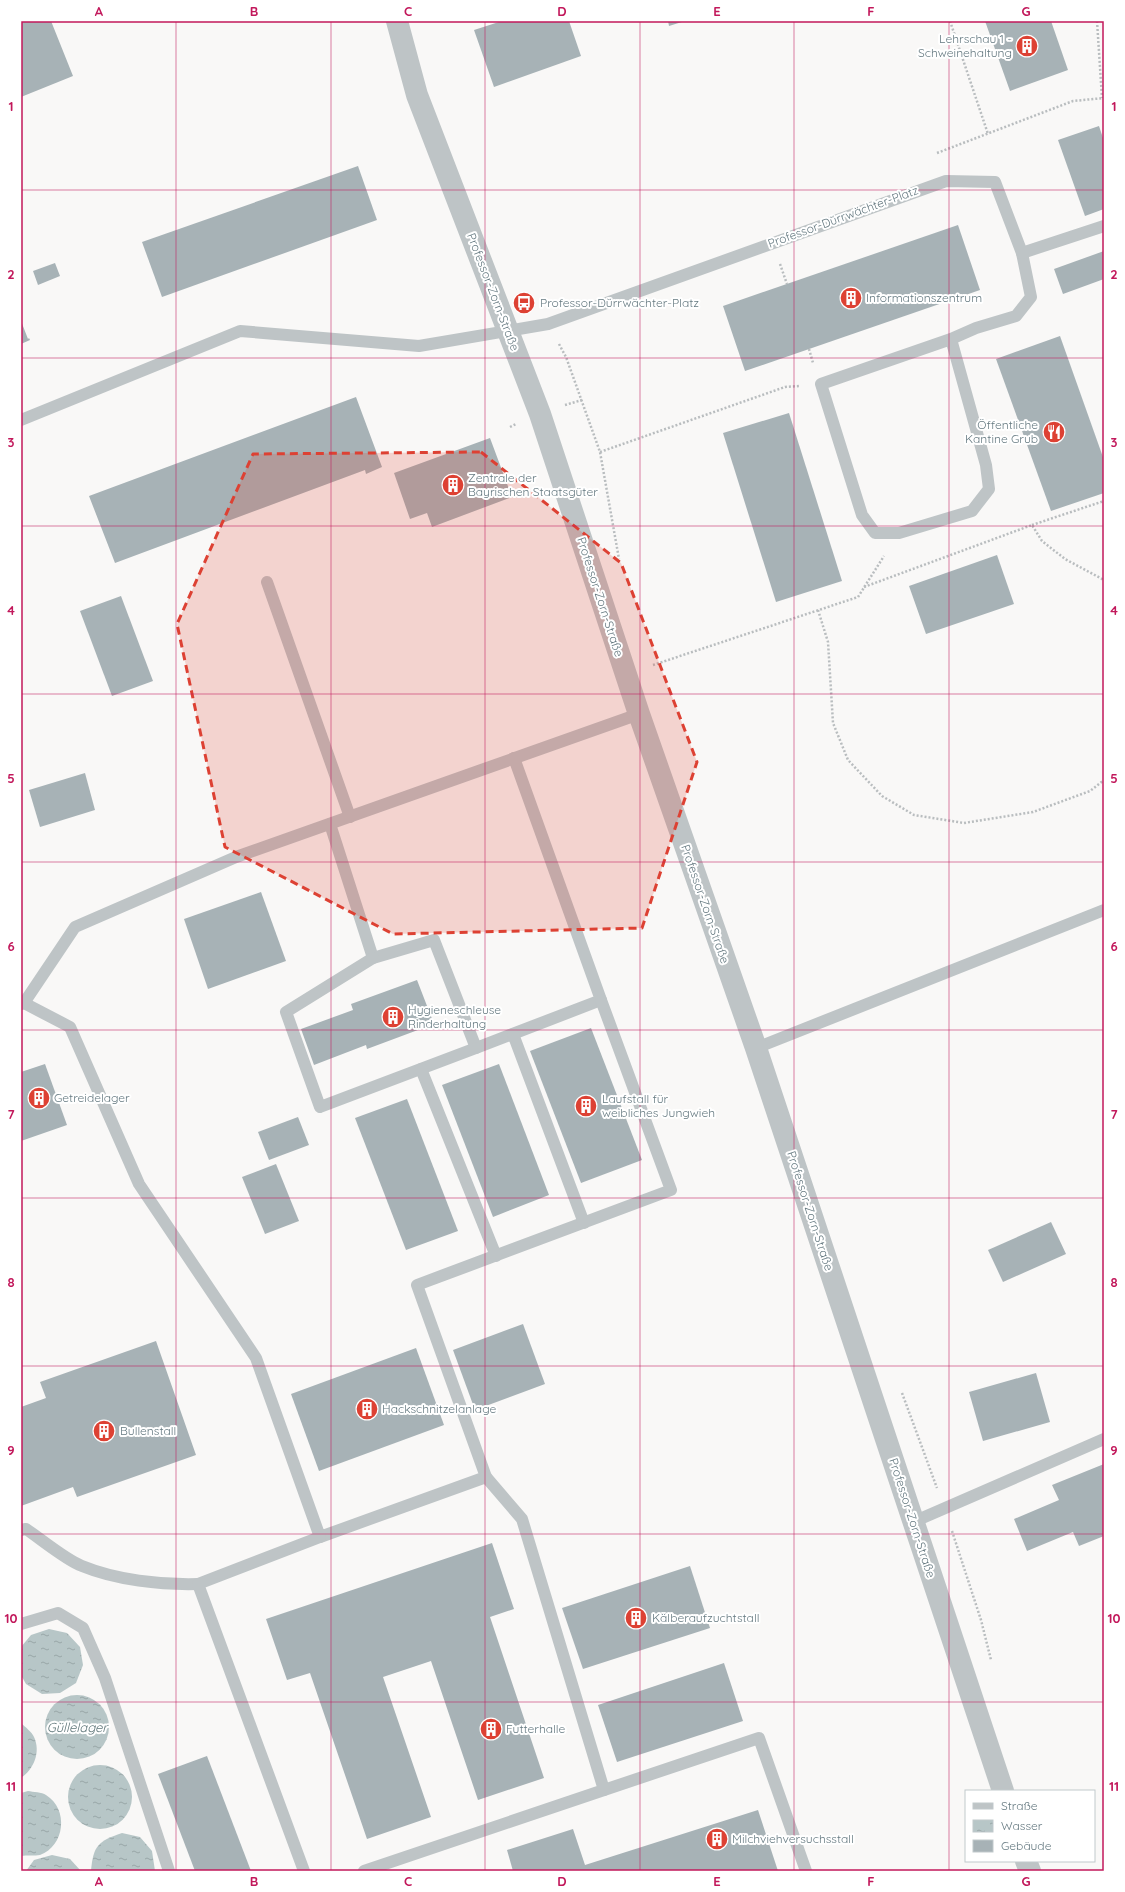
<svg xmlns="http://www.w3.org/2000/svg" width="1125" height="1892" font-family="Quicksand,sans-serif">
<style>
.water{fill:url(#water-ripples)}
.building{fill:#a7b2b6}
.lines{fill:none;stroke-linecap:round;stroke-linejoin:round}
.path{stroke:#b9bdbf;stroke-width:2.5;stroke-dasharray:2 2;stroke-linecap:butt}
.lane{stroke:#bec4c6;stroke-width:12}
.street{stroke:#bec4c6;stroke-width:22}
.marked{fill:#dd4133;fill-opacity:0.2;stroke:#dd4133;stroke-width:3;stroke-dasharray:8 5;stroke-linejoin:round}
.grid{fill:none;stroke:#c2185b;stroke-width:1;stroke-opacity:0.55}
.labels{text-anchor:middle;stroke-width:4;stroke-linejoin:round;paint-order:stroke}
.poi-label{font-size:12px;fill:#657980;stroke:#fff;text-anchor:start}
.street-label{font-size:12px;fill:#657980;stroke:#fff}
.water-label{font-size:13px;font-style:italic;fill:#60777a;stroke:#fff}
.neatline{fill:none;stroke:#c2185b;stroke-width:1.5}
.grid-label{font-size:13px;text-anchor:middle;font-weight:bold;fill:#c2185b}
</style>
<defs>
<pattern id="water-ripples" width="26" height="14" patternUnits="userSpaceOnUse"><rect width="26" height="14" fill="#b7c6c7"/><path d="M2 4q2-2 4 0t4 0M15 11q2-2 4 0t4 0" fill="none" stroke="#98a6a7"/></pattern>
</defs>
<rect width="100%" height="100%" fill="#f9f8f7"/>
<g class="water">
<path d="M49 1629 67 1633 80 1647 83 1665 76 1683 60 1693 42 1694 26 1684 21 1675V1647L31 1635Z"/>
<circle cx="77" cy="1727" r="32"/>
<path d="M21 1723C25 1727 32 1732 34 1737 41 1752 34 1769 21 1778Z"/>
<circle cx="100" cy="1797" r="32"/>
<path d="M28 1791C33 1792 42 1792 46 1795 69 1809 65 1846 40 1855 35 1856 27 1855 21 1856V1793Z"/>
<path d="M122 1833 140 1837 152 1851 155 1871H91C93 1846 98 1841 122 1833Z"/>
<path d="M52 1855 70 1859 81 1871H26L34 1860Z"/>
</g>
<g class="building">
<path d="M21 21H51L73 76 21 97Z"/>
<path d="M502 21H569L581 56 494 87 474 30Z"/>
<path d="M668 21H685L669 26Z"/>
<path d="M985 21H1051L1068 70 1010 91Z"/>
<path d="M1099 126 1104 141V209L1085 216 1058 140Z"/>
<path d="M358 166 377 220 162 297 142 242Z"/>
<path d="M958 225 980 290 745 371 723 306Z"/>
<path d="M1104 251V279L1063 294 1054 269Z"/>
<path d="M55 263 60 276 38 285 33 271Z"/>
<path d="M21 321 28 339 29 338 30 340 21 344Z"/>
<path d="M1060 336 1104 460V493L1051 511 996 359Z"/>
<path d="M356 397 382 467 366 474 365 470 115 563 89 496Z"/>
<path d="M789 413 842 581 776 602 723 433Z"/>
<path d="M490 438 512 497 432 527 427 513 410 519 394 473Z"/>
<path d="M997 555 1014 604 926 634 909 586Z"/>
<path d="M121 596 153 681 112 696 80 611Z"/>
<path d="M85 773 95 810 40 827 29 790Z"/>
<path d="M261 892 286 961 208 989 184 919Z"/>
<path d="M417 980 434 1024 367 1049 366 1045 314 1065 301 1029 353 1010 351 1004Z"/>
<path d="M591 1028 642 1160 581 1183 530 1051Z"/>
<path d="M45 1064 67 1125 21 1141V1072Z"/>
<path d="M499 1064 549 1195 493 1217 442 1085Z"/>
<path d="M407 1099 458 1231 406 1250 355 1118Z"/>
<path d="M298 1117 309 1145 269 1160 258 1132Z"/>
<path d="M276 1164 299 1221 265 1234 242 1177Z"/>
<path d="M1051 1222 1066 1254 1003 1282 988 1250Z"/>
<path d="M523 1324 545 1384 475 1410 453 1350Z"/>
<path d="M156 1341 196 1455 77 1497 73 1487 21 1506V1407L46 1398 40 1382Z"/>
<path d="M416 1348 444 1425 319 1471 291 1394Z"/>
<path d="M1036 1373 1050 1422 983 1441 969 1392Z"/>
<path d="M1104 1464V1536L1079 1546 1073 1532 1027 1551 1014 1519 1059 1500 1052 1485Z"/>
<path d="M492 1543 514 1609 490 1617 544 1778 478 1800 431 1661 383 1677 431 1817 367 1839 310 1673 287 1680 266 1619Z"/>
<path d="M690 1566 710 1628 583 1669 562 1608Z"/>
<path d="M724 1663 743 1721 617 1762 598 1705Z"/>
<path d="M207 1756 251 1871H195L158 1774Z"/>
<path d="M758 1810 778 1871H513L507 1850 573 1829 585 1865Z"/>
</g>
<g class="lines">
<g class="path">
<path d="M950 21 988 134"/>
<path d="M1097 21 1102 98"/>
<path d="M937 153 1073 101 1104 98"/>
<path d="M780 264 787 284"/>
<path d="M559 344 566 357 600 452 619 559"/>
<path d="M809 349 813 363"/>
<path d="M565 405 582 400"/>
<path d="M510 427 516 424"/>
<path d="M600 452 785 387 799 386"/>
<path d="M1032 525 1104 501"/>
<path d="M864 587 1032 525 1042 541 1065 559 1104 580"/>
<path d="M818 610 828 642 833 723 848 760 882 796 914 815 964 823 1033 812 1090 791 1104 780"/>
<path d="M653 665 858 597 884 556"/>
<path d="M902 1393 937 1488"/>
<path d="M952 1531 981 1620 991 1660"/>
</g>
<g class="lane">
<path d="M951 339 986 465 989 489 972 511 899 533H875L862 515 821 384 951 339 976 328 1016 316 1031 297 1022 253"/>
<path d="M21 420 240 331 419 346 548 324 946 181 995 182 1022 253 1104 226"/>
<path d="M267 582 350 817"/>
<path d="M330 824 373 958 434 940 476 1048 601 1000 514 758"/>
<path d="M373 958 286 1012 320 1107 476 1048"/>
<path d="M24 1003 70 1027 139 1184 256 1358 320 1537 486 1477 417 1285 671 1190 601 1000"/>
<path d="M21 1004 24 1003 75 927 236 857 639 714"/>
<path d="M513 1034 584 1223"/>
<path d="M756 1048 1104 910"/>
<path d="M421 1069 496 1256"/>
<path d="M913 1522 1104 1439"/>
<path d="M21 1530 26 1529C41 1539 66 1560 82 1566 116 1580 161 1585 198 1584"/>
<path d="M21 1624 58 1613 83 1628 105 1678 169 1871"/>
<path d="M604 1790 759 1738 806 1871"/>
<path d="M304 1871 198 1584 320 1537"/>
<path d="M364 1871 604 1790 522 1519 486 1477"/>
</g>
<g class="street">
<path d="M397 21 417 95 540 414 639 714 756 1048 1003 1791"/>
<path d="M1026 1861 1030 1871"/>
</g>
</g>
<path class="marked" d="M481 452 621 563 697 762 642 928 393 934 225 847 177 624 253 454Z"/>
<path class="grid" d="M176 21V1871M331 21V1871M485 21V1871M640 21V1871M794 21V1871M949 21V1871M21 190H1104M21 358H1104M21 526H1104M21 694H1104M21 862H1104M21 1030H1104M21 1198H1104M21 1366H1104M21 1534H1104M21 1702H1104"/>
<defs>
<g id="building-disc" transform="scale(1.15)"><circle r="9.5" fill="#dd4133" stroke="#fff"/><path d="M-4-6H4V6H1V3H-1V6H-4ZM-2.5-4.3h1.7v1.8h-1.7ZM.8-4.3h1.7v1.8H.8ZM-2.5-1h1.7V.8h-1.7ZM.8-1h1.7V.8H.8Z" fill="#fff"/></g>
<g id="bus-disc" transform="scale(1.15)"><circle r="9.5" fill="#dd4133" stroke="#fff"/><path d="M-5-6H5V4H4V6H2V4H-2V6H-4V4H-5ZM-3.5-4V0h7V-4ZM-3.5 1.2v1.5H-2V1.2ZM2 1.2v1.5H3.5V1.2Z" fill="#fff"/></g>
<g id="restaurant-disc" transform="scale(1.15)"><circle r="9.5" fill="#dd4133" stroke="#fff"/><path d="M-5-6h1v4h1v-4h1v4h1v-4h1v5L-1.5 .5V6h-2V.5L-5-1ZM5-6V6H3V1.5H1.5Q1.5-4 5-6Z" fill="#fff"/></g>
</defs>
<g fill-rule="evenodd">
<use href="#building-disc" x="1027" y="46"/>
<use href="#building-disc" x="851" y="298"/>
<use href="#bus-disc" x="524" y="303"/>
<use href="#restaurant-disc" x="1054" y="432"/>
<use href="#building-disc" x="453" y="485"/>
<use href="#building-disc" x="393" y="1017"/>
<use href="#building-disc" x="39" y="1098"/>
<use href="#building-disc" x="586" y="1106"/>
<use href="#building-disc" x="367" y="1409"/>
<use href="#building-disc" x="104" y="1431"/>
<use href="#building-disc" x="636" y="1618"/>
<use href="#building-disc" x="491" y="1729"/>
<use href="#building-disc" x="717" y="1839"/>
</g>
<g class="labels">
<g class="poi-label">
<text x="1012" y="43" text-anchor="end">Lehrschau 1 -<tspan x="1012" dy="14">Schweinehaltung</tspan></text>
<text x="866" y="302">Informationszentrum</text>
<text x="540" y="307">Professor-Dürrwächter-Platz</text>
<text x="1038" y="429" text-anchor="end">Öffentliche<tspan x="1038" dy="14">Kantine Grub</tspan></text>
<text x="468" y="482">Zentrale der<tspan x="468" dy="14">Bayrischen Staatsgüter</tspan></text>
<text x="408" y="1014">Hygieneschleuse<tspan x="408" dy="14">Rinderhaltung</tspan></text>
<text x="54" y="1102">Getreidelager</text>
<text x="602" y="1103">Laufstall für<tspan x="602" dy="14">weibliches Jungwieh</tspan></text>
<text x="382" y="1413">Hackschnitzelanlage</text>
<text x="120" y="1435">Bullenstall</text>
<text x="652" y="1622">Kälberaufzuchtstall</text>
<text x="506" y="1733">Futterhalle</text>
<text x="732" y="1843">Milchviehversuchsstall</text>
</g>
<g class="street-label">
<text transform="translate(843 217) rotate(-20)" y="4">Professor-Dürrwächter-Platz</text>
<text transform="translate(493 292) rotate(69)" y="4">Professor-Zorn-Straße</text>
<text transform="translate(600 597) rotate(72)" y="4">Professor-Zorn-Straße</text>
<text transform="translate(705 904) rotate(71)" y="4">Professor-Zorn-Straße</text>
<text transform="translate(810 1211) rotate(72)" y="4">Professor-Zorn-Straße</text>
<text transform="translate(912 1518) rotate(72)" y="4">Professor-Zorn-Straße</text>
</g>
<g class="water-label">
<text x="77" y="1732">Güllelager</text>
</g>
</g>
<rect width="1125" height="1892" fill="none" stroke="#ffffff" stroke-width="44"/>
<rect x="965" y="1790" width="130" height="72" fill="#ffffff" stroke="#c1c9cc"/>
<rect x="973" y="1803" width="20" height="6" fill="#bec4c6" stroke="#c1c9cc"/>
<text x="1001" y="1810" font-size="12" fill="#657980">Straße</text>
<rect x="973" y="1820" width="20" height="12" fill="url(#water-ripples)" stroke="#c1c9cc"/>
<text x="1001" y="1830" font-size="12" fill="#657980">Wasser</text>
<rect x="973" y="1840" width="20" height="12" fill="#a7b2b6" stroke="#c1c9cc"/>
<text x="1001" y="1850" font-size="12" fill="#657980">Gebäude</text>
<rect x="22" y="22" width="1081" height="1848" class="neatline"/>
<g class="grid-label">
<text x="99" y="16">A</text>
<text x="254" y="16">B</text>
<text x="408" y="16">C</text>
<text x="562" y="16">D</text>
<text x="717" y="16">E</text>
<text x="871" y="16">F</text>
<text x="1026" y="16">G</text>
<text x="11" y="111">1</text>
<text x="1114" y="111">1</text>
<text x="11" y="279">2</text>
<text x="1114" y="279">2</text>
<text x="11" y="447">3</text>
<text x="1114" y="447">3</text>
<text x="11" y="615">4</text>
<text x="1114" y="615">4</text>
<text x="11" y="783">5</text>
<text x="1114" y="783">5</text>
<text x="11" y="951">6</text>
<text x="1114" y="951">6</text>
<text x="11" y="1119">7</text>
<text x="1114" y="1119">7</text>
<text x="11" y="1287">8</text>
<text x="1114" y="1287">8</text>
<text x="11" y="1455">9</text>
<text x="1114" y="1455">9</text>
<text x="11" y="1623">10</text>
<text x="1114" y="1623">10</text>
<text x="11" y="1791">11</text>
<text x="1114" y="1791">11</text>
<text x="99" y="1886">A</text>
<text x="254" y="1886">B</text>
<text x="408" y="1886">C</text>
<text x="562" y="1886">D</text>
<text x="717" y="1886">E</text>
<text x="871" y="1886">F</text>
<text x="1026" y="1886">G</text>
</g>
</svg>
